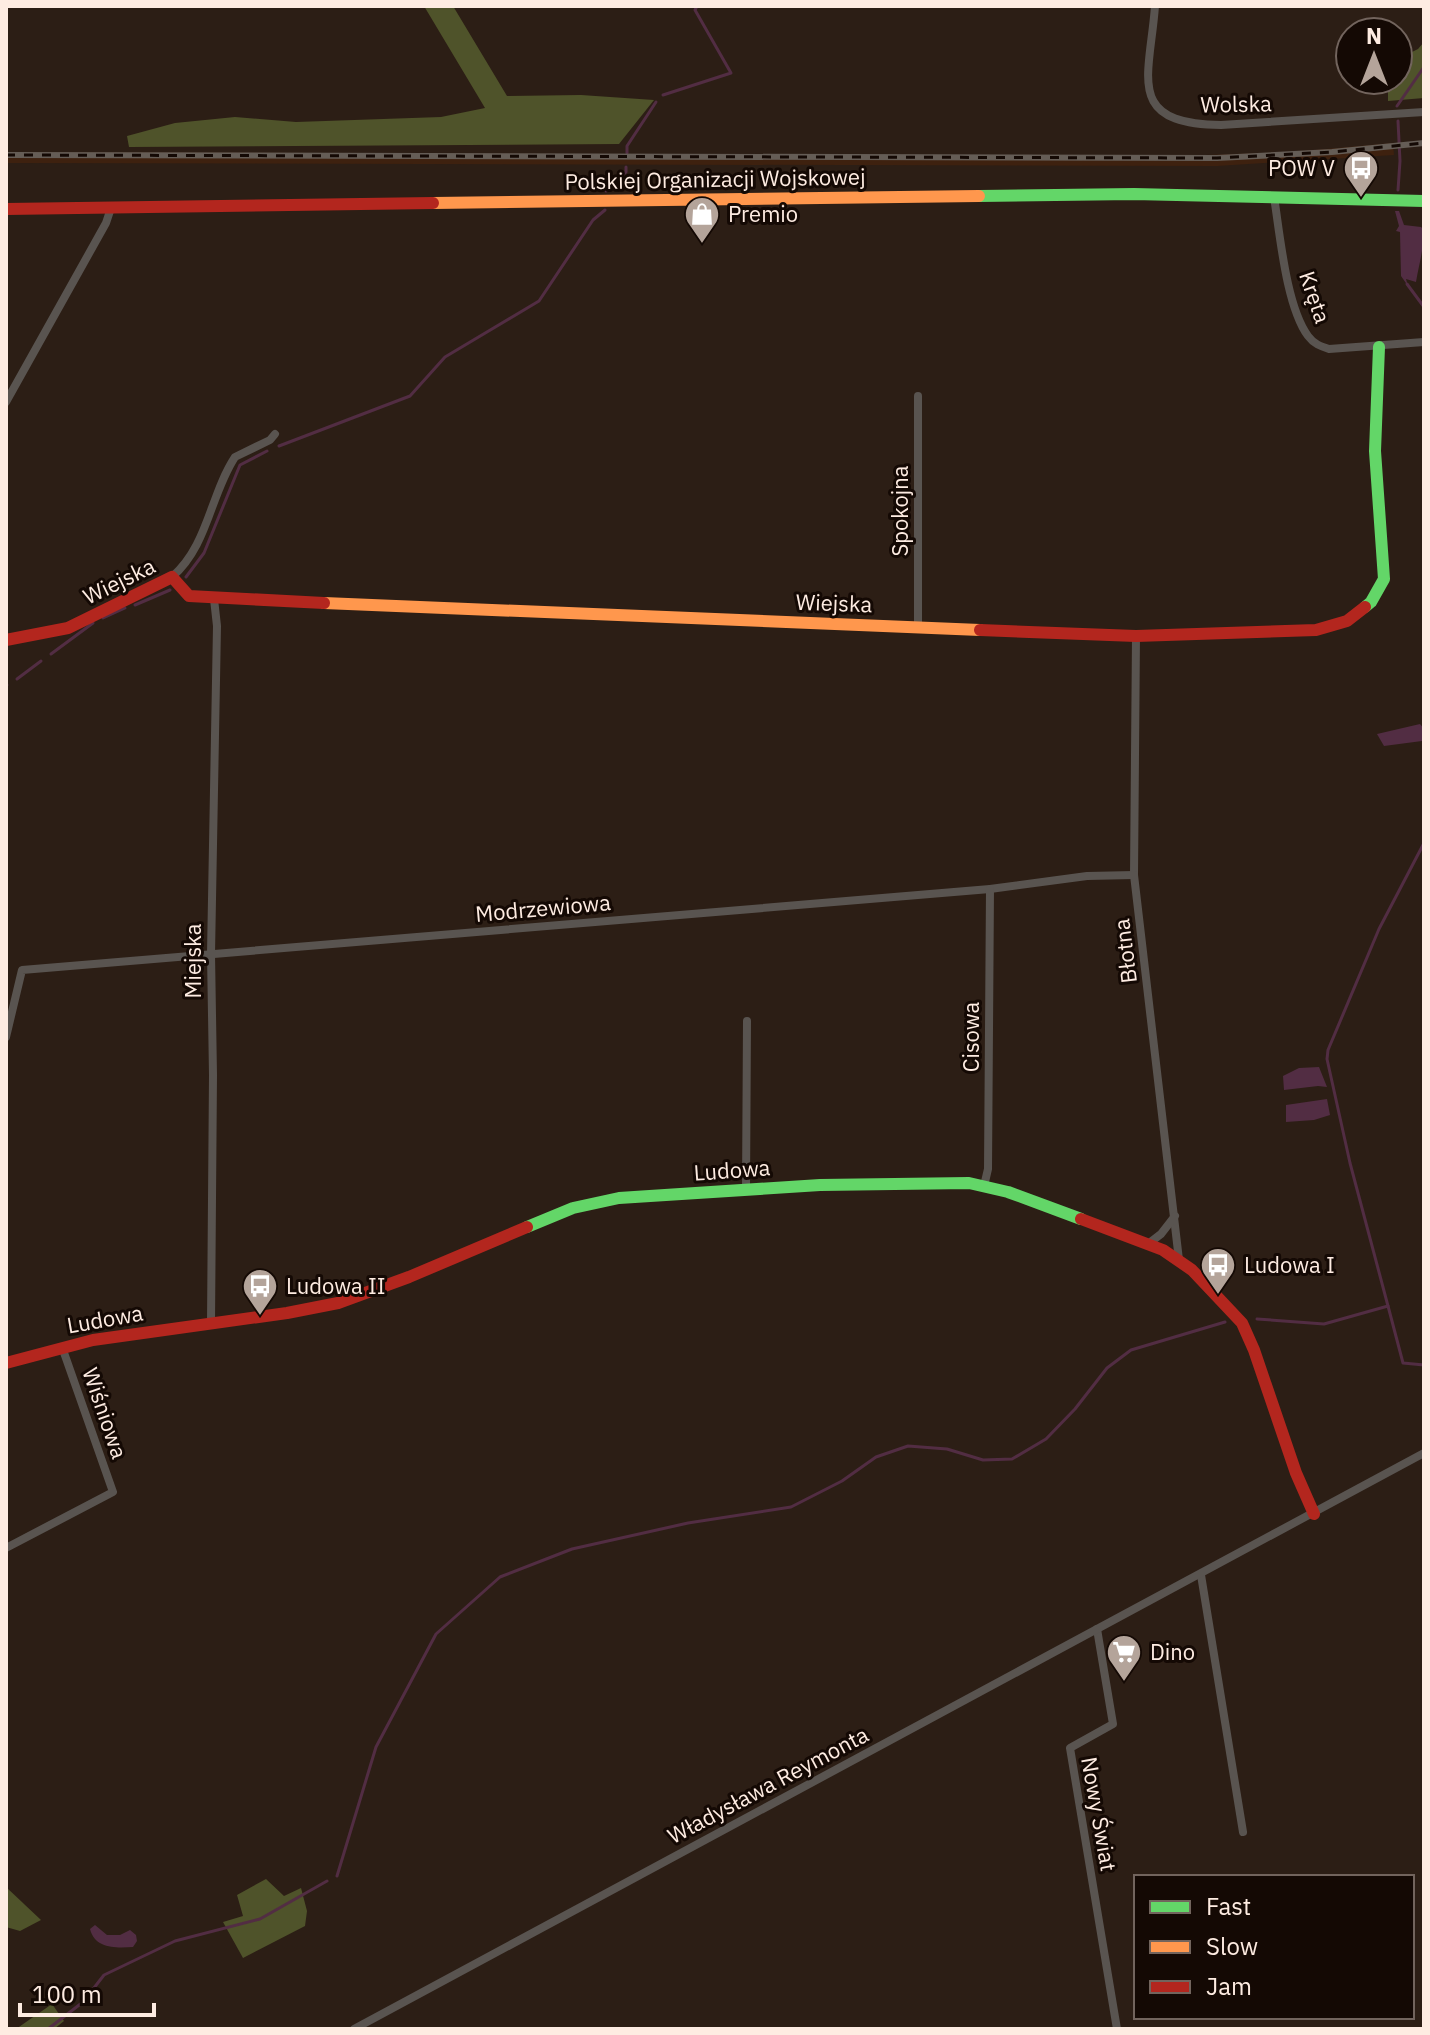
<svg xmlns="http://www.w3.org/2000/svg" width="1430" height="2035" font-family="'IBM Plex Sans',sans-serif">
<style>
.built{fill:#3e210f}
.forest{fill:#4f532a}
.water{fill:#522d43}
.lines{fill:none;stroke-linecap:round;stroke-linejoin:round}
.stream{stroke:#522d43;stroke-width:3}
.street{stroke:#595450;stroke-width:8}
.fast{stroke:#63d668;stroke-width:12}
.slow{stroke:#ff974d;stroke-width:12}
.jam{stroke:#b3261e;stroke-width:12}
.rail-casing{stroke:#655d56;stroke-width:6}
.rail{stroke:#140904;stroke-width:3;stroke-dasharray:9;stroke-linecap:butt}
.labels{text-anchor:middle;stroke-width:6;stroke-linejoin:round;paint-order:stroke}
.street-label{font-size:22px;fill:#feece2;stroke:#140904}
.poi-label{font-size:22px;fill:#feece2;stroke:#140904;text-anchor:start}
</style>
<rect width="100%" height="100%" fill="#2c1e15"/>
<path class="built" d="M1393 143 1394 155 1217 166 6 163V152L1178 156 1293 152Z"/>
<g class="forest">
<path d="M424 6H453L507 96 581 95 654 100 619 144 129 147 127 136 175 123 235 117 296 122 441 117 485 108Z"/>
<path d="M1424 42V98L1388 101V80H1398V59L1418 49Z"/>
<path d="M266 1879 284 1896 301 1888 307 1911 305 1926 243 1958 223 1922 243 1916 237 1895Z"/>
<path d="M6 1887 41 1920 20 1931 6 1927Z"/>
<path d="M52 2004 64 2021 54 2029H16Z"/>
</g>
<g class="water">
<path d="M1395 211H1399L1404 225 1421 227 1424 230C1424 248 1419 264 1416 282L1406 279 1408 286 1401 276 1400 232 1396 231 1399 226Z"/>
<path d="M1420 724 1424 729 1422 741 1384 746 1377 734Z"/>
<path d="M1319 1067 1327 1087 1318 1086 1284 1090 1283 1076 1299 1068Z"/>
<path d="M1327 1099 1330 1115 1314 1120 1286 1122V1105Z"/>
<path d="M95 1925 107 1935H120L130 1930 136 1935 137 1941 133 1947C116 1948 95 1949 90 1929Z"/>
</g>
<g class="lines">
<g class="stream">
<path d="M663 95 731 73 695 10 697 6"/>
<path d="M1397 106 1424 67"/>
<path d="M1398 121 1400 161 1398 190"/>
<path d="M627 153V146L656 102"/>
<path d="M606 191 626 172V167"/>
<path d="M1407 284 1424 307"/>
<path d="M279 446 410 396 445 357 539 301 593 220 605 210"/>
<path d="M186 577 204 553 240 465 267 451"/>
<path d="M135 605 170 590"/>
<path d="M103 618 125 608"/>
<path d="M51 654 93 623"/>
<path d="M17 679 41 661"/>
<path d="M6 686 7 685"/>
<path d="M1388 1306 1403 1363 1424 1365"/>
<path d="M1257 1319 1324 1324 1388 1306 1350 1163 1327 1059 1328 1050 1379 929 1424 843"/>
<path d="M337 1876 376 1747 436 1634 500 1577 572 1549 688 1523 791 1507 842 1481 876 1457 908 1446 947 1449 983 1460 1012 1459 1046 1439 1075 1409 1107 1368 1131 1350 1225 1322"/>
<path d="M48 2029 83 2002 104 1975 175 1941 260 1919 327 1881"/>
</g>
<g class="street">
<path d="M1155 6C1150 76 1124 124 1221 125L1424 112"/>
<path d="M1274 197C1280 234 1286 306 1308 336 1314 344 1320 346 1329 349L1424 342"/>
<path d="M6 402 106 223 111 208"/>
<path d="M172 577C208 546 210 495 235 457L270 440 275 434"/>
<path d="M918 626V396"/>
<path d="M1136 636 1134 875 1179 1260"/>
<path d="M6 1037 22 970 990 889 1087 876 1134 875"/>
<path d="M984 1186 988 1169 990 889"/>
<path d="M746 1189 747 1021"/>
<path d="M1148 1244 1161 1234 1175 1216"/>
<path d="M211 1323 213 1075 211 954 217 626 214 599"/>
<path d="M6 1548 113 1492 62 1347"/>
<path d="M1201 1575 1243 1832"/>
<path d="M1097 1629 1113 1724 1070 1748 1117 2029"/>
<path d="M354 2029 1424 1453"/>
</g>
<g class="fast">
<path d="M979 196 1134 194 1424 201"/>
<path d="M1365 607 1371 602 1384 579 1375 451 1379 347"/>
<path d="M527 1227 573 1208 619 1198 820 1185 969 1183 1008 1192 1081 1219"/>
</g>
<g class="slow">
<path d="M433 203 979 196"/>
<path d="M324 603 980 630"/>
</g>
<g class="jam">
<path d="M6 209 433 203"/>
<path d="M980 630 1136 636 1316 630 1347 621 1365 607"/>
<path d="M6 640 68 628 172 577 189 596 324 603"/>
<path d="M1081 1219 1163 1250 1192 1270 1242 1323 1254 1350 1296 1473 1314 1514"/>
<path d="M6 1363 93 1340 287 1313 338 1303 409 1277 527 1227"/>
</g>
<g class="rail-casing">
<path id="rail" d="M6 155 1217 158 1332 152 1424 143"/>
</g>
<use href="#rail" class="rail"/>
</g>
<defs>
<g id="bus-pin" transform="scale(1.8)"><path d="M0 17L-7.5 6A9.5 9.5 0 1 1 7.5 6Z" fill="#b4a49a" stroke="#140904"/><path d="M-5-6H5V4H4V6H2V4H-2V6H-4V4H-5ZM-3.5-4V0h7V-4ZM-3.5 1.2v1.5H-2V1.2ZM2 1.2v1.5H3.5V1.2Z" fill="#fff"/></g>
<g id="shop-pin" transform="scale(1.8)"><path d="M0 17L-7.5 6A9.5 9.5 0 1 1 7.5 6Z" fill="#b4a49a" stroke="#140904"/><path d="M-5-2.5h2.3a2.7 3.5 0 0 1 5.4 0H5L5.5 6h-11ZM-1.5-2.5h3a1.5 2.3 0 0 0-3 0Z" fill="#fff"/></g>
<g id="supermarket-pin" transform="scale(1.8)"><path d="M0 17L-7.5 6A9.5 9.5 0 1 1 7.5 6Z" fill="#b4a49a" stroke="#140904"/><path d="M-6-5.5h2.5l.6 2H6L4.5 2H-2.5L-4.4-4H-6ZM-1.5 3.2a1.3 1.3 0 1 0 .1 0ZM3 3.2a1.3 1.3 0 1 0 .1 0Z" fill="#fff"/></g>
</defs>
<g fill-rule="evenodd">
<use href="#bus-pin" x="1361" y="168"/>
<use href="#shop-pin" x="702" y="214"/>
<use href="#bus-pin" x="1218" y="1265"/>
<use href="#bus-pin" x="260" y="1286"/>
<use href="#supermarket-pin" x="1124" y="1652"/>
</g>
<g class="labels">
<g class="street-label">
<text transform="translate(1236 104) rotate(-1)" y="8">Wolska</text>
<text transform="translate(715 179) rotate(-1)" y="8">Polskiej Organizacji Wojskowej</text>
<text transform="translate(1315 297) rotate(71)" y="8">Kręta</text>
<text transform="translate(900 511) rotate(-90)" y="8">Spokojna</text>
<text transform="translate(119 581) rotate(-26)" y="8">Wiejska</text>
<text transform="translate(834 603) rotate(2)" y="8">Wiejska</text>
<text transform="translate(543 908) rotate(-5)" y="8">Modrzewiowa</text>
<text transform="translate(1125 951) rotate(-97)" y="8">Błotna</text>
<text transform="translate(193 961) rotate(-90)" y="8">Miejska</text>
<text transform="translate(971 1037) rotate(-90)" y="8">Cisowa</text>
<text transform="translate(732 1170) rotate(-4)" y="8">Ludowa</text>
<text transform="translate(105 1319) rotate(-10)" y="8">Ludowa</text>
<text transform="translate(105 1413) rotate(71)" y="8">Wiśniowa</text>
<text transform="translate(768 1785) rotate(-28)" y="8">Władysława Reymonta</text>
<text transform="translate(1099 1814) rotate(80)" y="8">Nowy Świat</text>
</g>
<g class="poi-label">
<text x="1335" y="176" text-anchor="end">POW V</text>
<text x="728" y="222">Premio</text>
<text x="1244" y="1273">Ludowa I</text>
<text x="286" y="1294">Ludowa II</text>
<text x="1150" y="1660">Dino</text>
</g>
</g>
<rect width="1430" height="2035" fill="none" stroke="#feece2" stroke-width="16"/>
<rect x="1134" y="1875" width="280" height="144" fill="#140904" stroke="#72645d" stroke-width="2"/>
<rect x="1150" y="1901" width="40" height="12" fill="#63d668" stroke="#72645d" stroke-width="2"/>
<text x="1206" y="1915" font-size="24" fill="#feece2">Fast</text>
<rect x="1150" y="1941" width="40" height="12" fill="#ff974d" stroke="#72645d" stroke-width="2"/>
<text x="1206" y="1955" font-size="24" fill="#feece2">Slow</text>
<rect x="1150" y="1981" width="40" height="12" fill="#b3261e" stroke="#72645d" stroke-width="2"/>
<text x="1206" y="1995" font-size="24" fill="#feece2">Jam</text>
<g transform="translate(1374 56)"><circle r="38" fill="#140904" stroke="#72645d" stroke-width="2"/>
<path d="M0-6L14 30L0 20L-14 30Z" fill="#b4a49a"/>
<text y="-12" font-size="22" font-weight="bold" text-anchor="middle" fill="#feece2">N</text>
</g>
<path d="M20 2003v12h134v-12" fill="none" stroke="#feece2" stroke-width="4"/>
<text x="32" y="2003" font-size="24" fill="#feece2" stroke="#140904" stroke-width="6" paint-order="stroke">100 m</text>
</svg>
